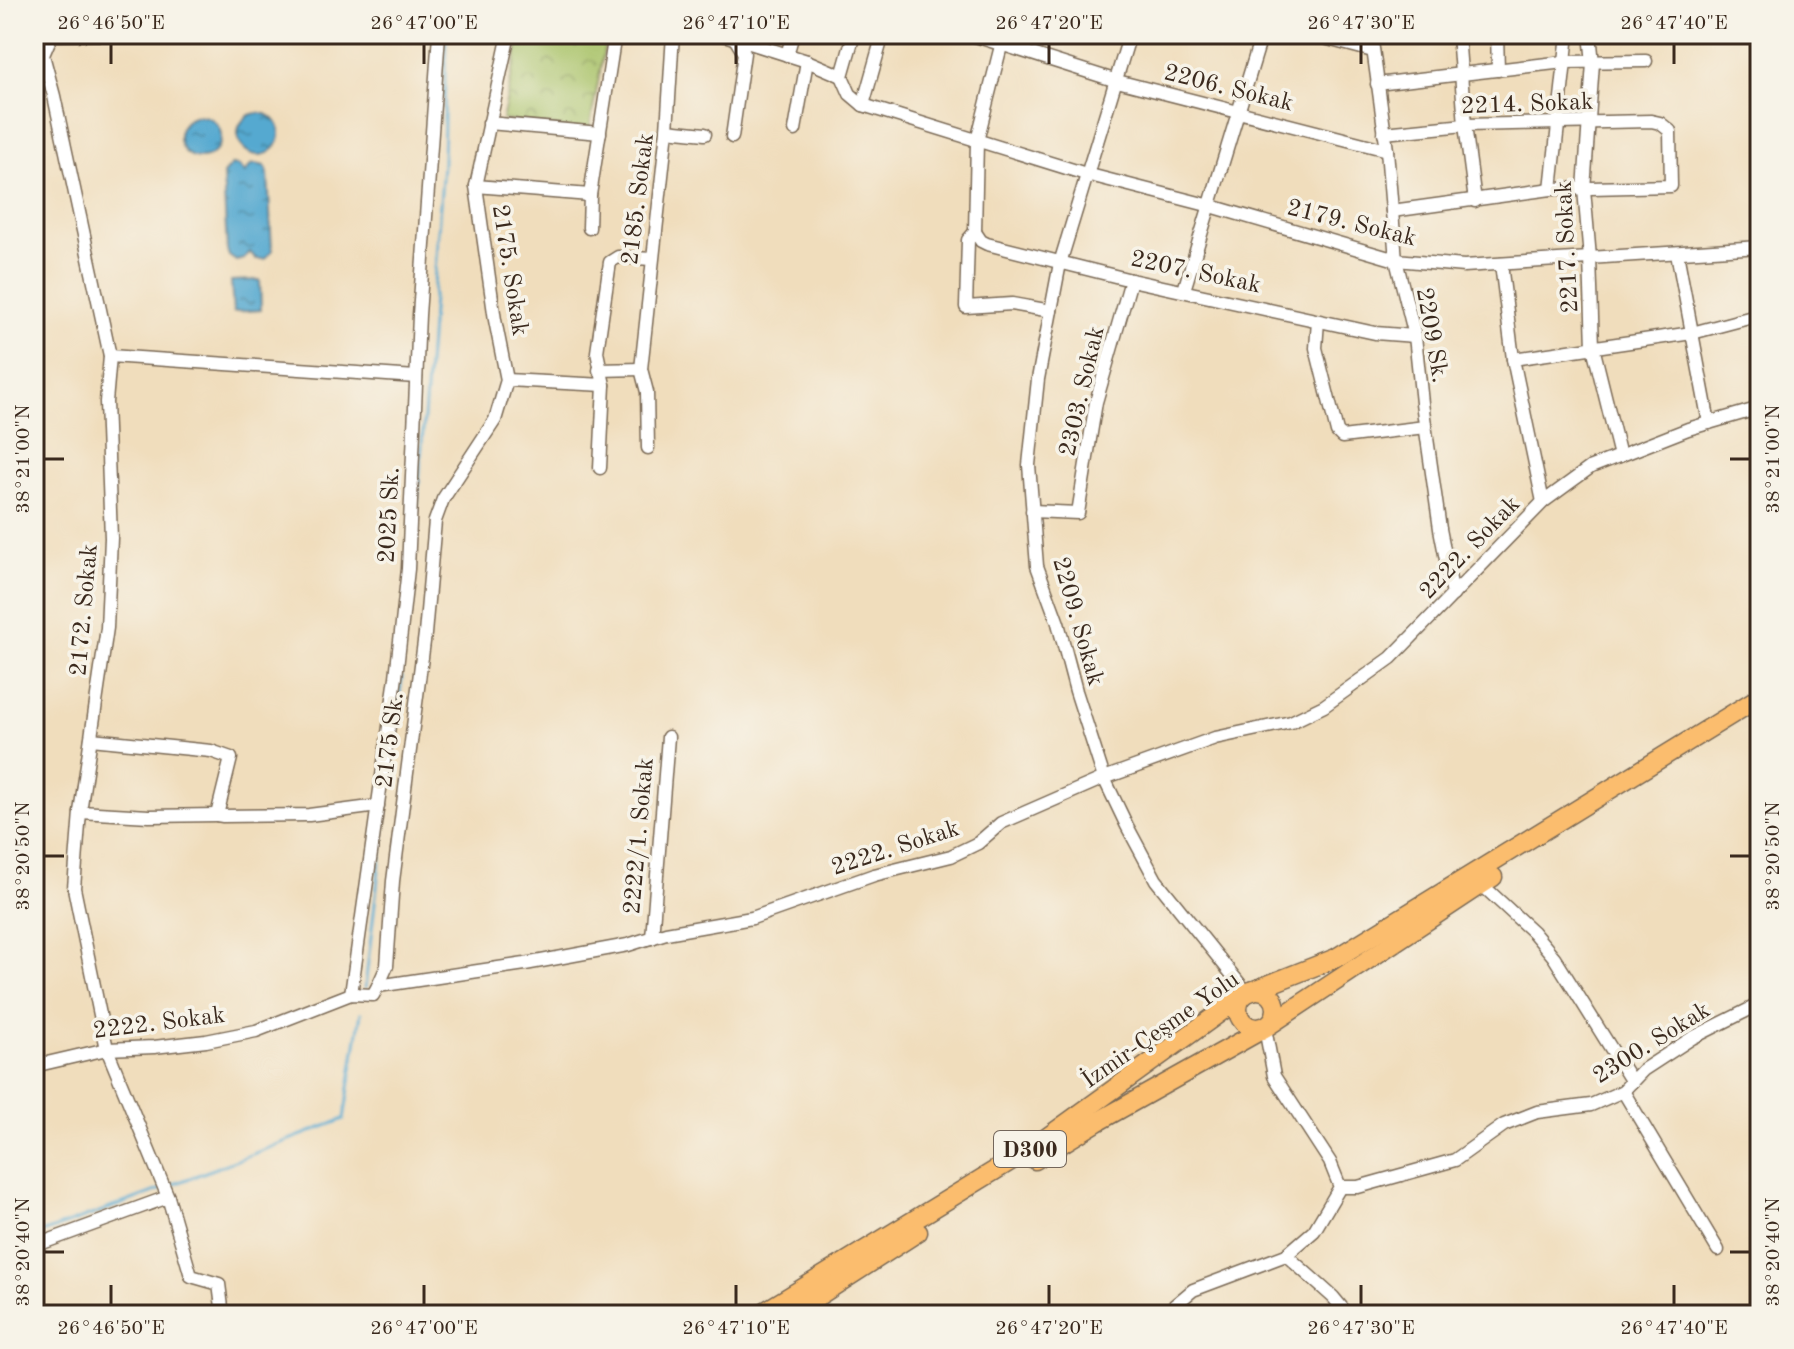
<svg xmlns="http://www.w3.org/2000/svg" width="1794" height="1349" font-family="'Old Standard TT',serif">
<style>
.park{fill:url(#park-crowns);stroke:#727643;stroke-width:2}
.water{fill:url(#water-ripples);stroke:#486a77;stroke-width:2}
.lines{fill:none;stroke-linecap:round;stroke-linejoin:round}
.stream{stroke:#54a9d0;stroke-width:3}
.minor-casing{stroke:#7a6955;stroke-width:15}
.highway-casing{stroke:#7a6955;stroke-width:21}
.minor{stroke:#fff;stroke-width:12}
.highway{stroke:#fbbd6e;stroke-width:18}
.ticks{fill:none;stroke:#3b2a1e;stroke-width:3}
.labels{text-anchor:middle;stroke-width:7;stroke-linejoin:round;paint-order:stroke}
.shield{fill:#f7f3e8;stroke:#73665b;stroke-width:2}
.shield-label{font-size:22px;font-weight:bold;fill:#3b2a1e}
.street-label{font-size:24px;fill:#3b2a1e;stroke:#f7f3e8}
.neatline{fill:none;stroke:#3b2a1e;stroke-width:3}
.ticks-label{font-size:20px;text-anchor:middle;fill:#3b2a1e}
</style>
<defs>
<pattern id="park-crowns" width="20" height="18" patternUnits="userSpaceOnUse" patternTransform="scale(2)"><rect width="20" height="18" fill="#a8c268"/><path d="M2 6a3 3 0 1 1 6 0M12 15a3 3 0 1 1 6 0" fill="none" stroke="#8a9e55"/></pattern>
<pattern id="water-ripples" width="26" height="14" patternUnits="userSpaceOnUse" patternTransform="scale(2)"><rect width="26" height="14" fill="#54a9d0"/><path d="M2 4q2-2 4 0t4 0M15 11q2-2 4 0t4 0" fill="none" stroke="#478aa8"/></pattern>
</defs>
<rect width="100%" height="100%" fill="#f7f3e8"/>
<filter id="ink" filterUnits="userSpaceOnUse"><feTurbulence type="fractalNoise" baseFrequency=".0125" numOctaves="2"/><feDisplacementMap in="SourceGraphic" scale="16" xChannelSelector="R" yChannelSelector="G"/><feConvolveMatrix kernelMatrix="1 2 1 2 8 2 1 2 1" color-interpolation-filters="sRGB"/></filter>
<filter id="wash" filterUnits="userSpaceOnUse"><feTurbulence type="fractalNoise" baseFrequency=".006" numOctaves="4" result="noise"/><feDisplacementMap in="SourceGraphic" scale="32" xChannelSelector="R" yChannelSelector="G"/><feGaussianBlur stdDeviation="1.8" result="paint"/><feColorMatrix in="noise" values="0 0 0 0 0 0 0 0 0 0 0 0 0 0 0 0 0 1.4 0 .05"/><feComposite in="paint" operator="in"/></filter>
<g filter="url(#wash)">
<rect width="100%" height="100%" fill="#f0ddbc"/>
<path class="park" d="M521 34H607L589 131 502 120Z"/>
<g class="water">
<circle cx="259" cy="134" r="21"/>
<circle cx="200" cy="137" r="21"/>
<path d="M256 164 265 166 268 174 272 251 265 259H256L250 252 244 259 236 261 229 256 227 250 223 174 231 165 239 166 245 173 251 165Z"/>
<path d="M260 280 261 310 233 312 231 281Z"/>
</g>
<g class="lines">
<g class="stream">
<path d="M415 538 443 164 446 34"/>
<path d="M365 987 402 677"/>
<path d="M169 1186 344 1119 361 1013"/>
<path d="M34 1236 162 1189"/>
</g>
</g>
</g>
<g filter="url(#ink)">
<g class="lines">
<g class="minor-casing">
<g id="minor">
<path d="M52 34 43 55 54 96 110 356 106 402 111 538 107 628 80 812 74 888 107 1049 168 1197 191 1276 219 1284 223 1315"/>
<path d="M721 34 807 61 842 76"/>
<path d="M854 34 842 76 850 94 863 105 1086 174 1211 206 1396 260 1464 266 1760 247"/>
<path d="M969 34 1117 81 1387 150"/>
<path d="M1130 34 1060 263 1038 379 1029 465 1037 566 1058 623 1076 691 1104 778 1127 826 1156 880 1247 993"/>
<path d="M1309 34 1373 51"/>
<path d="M1371 34 1387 150 1396 260 1415 336 1422 403 1440 529 1453 595"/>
<path d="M1458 34 1465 125 1475 201"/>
<path d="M1497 34 1498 70"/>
<path d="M1590 34 1593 63 1584 189 1590 258 1593 347 1620 456"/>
<path d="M52 35 138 34"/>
<path d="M787 55 793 34"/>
<path d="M1377 84 1564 62 1646 61"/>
<path d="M863 105 883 34"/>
<path d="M489 123 600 133"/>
<path d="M667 130 705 134"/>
<path d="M795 130 807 61"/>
<path d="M1384 133 1465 125 1651 121 1660 123 1670 131 1671 186 1551 189 1392 211"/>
<path d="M732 137 744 53 734 37"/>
<path d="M476 186 590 195"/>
<path d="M1551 189 1568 34"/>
<path d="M589 228 590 195 615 34"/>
<path d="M975 232 981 241 987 244 1131 280 1375 333 1415 336"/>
<path d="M975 232 977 141 1004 34"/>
<path d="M975 232 968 240 966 307 1012 304 1051 311"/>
<path d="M1677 253 1709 423"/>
<path d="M1501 264 1513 359"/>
<path d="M1184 290 1262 34"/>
<path d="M1318 321 1316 348 1337 432 1342 437 1425 427"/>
<path d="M110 356 416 377"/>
<path d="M599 370 641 369"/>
<path d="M507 380 604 385 597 352 610 262 618 257 652 259"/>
<path d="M648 448 647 392 641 369 667 130 673 34"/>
<path d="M600 468 604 385"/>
<path d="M1543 502 1513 359 1692 333 1760 315"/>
<path d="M1032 511 1078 513 1096 402 1131 280"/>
<path d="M91 739 211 751 231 758 217 815 223 816 309 815 378 806"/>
<path d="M80 812 149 816 217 815"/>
<path d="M1481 884 1533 932 1554 957 1632 1082"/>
<path d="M652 938 668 737"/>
<path d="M378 986 387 966 393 881 425 634 435 521 443 499 495 420 507 380 495 320 476 186 509 34"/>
<path d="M351 994 396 677 408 569 419 315 439 34"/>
<path d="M34 1066 107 1049 154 1047 206 1041 256 1031 351 994 373 995 378 986 525 964 628 945 666 933 752 918 874 875 951 856 978 843 1001 823 1104 778 1215 738 1291 722 1324 706 1391 658 1543 502 1591 467 1688 429 1760 408"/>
<path d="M1623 1091 1718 1250"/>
<path d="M1340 1187H1358L1455 1160 1504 1125 1537 1112 1591 1105 1623 1091 1643 1070 1692 1038 1760 1004"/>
<path d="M34 1246 168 1197"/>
<path d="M1286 1255 1333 1297 1348 1315"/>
<path d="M1163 1315 1193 1290 1286 1255 1314 1231 1340 1187 1330 1162 1274 1076 1265 1028"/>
</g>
</g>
<g class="highway-casing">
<g id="highway">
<circle cx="1257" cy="1009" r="19"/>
<path d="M1035 1160 1097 1122 1265 1028 1493 877"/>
<path d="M759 1315 1035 1146 1247 993 1336 958 1760 697"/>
<path d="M789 1315 918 1232"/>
</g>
</g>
<use href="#minor" class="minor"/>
<use href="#highway" class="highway"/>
</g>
</g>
<path class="ticks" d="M111 44V64M424 44V64M736 44V64M1049 44V64M1361 44V64M1674 44V64M44 459H64M1730 459H1750M44 856H64M1730 856H1750M44 1252H64M1730 1252H1750M111 1285V1305M424 1285V1305M736 1285V1305M1049 1285V1305M1361 1285V1305M1674 1285V1305"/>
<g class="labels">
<rect class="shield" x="994" y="1131" width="72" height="36" rx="6"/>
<g class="shield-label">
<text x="1030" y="1157">D300</text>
</g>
<g class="street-label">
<text transform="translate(1229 87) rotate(14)" y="8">2206. Sokak</text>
<text transform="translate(1527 103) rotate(-2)" y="8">2214. Sokak</text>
<text transform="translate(637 199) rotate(-83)" y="8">2185. Sokak</text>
<text transform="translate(1352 222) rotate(14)" y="8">2179. Sokak</text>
<text transform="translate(1566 247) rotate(-93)" y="8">2217. Sokak</text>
<text transform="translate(511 270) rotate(81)" y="8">2175. Sokak</text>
<text transform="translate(1196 271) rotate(12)" y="8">2207. Sokak</text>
<text transform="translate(1433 335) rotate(80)" y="8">2209 Sk.</text>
<text transform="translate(1081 391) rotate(-77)" y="8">2303. Sokak</text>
<text transform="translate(388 515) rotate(-87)" y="8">2025 Sk.</text>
<text transform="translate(1469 547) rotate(-46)" y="8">2222. Sokak</text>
<text transform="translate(83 610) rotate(-85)" y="8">2172. Sokak</text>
<text transform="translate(1079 621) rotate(74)" y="8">2209. Sokak</text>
<text transform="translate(389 740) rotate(-83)" y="8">2175 Sk.</text>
<text transform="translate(638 836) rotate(-85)" y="8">2222/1. Sokak</text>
<text transform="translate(895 847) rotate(-18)" y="8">2222. Sokak</text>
<text transform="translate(159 1022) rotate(-7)" y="8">2222. Sokak</text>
<text transform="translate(1160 1029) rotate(-35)" y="8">İzmir-Çeşme Yolu</text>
<text transform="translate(1651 1042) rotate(-32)" y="8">2300. Sokak</text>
</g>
</g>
<rect width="1794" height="1349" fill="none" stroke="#f7f3e8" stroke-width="88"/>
<rect x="44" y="44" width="1706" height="1261" class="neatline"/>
<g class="ticks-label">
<text x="111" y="29">26°46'50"E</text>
<text x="424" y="29">26°47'00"E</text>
<text x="736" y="29">26°47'10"E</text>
<text x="1049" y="29">26°47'20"E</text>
<text x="1361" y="29">26°47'30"E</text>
<text x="1674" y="29">26°47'40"E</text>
<text transform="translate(22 459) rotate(-90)" y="7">38°21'00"N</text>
<text transform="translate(1772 459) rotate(-90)" y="7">38°21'00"N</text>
<text transform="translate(22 856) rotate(-90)" y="7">38°20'50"N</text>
<text transform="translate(1772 856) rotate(-90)" y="7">38°20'50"N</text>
<text transform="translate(22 1252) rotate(-90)" y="7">38°20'40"N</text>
<text transform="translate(1772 1252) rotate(-90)" y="7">38°20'40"N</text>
<text x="111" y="1334">26°46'50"E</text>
<text x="424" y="1334">26°47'00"E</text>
<text x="736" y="1334">26°47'10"E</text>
<text x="1049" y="1334">26°47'20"E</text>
<text x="1361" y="1334">26°47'30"E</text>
<text x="1674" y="1334">26°47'40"E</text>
</g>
</svg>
